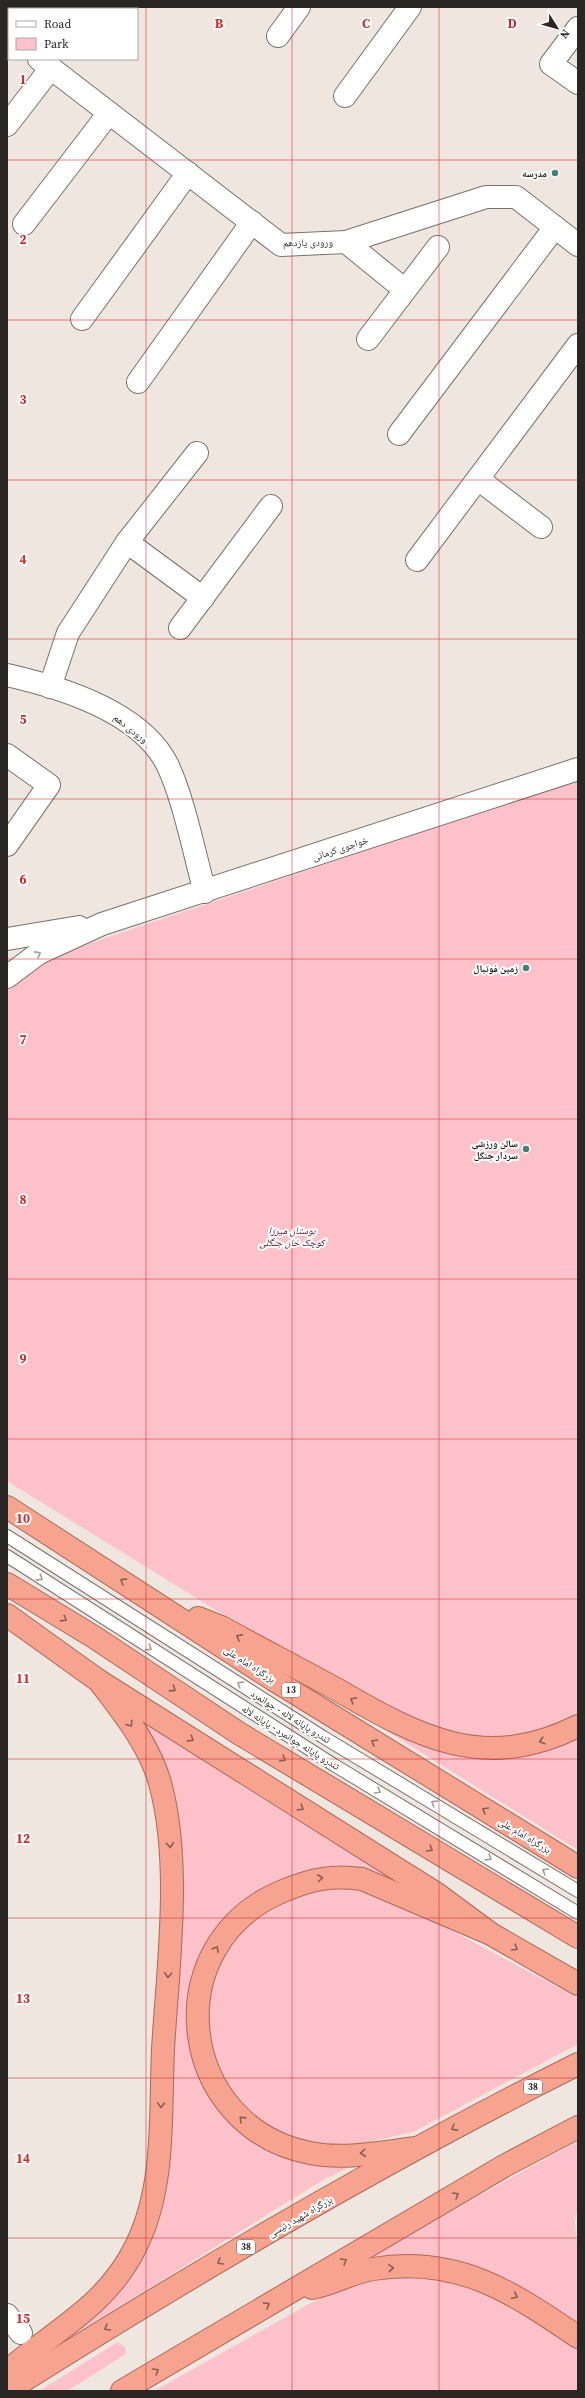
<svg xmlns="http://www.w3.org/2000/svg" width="585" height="2398" font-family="'Source Serif 4','Noto Naskh Arabic',serif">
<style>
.green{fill:#fdc1c9}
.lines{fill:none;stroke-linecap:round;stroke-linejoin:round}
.service-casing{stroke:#79716c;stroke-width:14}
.minor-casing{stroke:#79716c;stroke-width:24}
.secondary-casing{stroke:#79716c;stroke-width:24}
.trunk-casing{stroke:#ad6858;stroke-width:24}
.service{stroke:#fff;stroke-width:12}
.minor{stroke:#fff;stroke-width:22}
.secondary{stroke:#fff;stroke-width:22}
.trunk{stroke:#f6a390;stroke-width:22}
.oneway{stroke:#9f9d9c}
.oneway2{stroke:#855e55}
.grid{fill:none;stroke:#d62828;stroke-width:1;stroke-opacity:0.55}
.poi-dot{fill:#3f8376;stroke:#fff;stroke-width:1.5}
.labels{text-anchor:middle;stroke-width:4;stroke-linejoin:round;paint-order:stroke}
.shield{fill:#fff;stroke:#696766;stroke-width:1}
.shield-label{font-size:9px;font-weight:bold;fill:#292624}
.poi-label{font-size:10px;font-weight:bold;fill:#292624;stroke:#fff;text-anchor:end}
.street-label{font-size:10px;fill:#292624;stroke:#fff}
.park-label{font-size:10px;font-style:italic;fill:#5e0423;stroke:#fff}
.grid-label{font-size:13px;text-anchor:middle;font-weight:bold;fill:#d62828;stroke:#fff;stroke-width:4;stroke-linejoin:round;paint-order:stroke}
</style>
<rect width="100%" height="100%" fill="#efe6e0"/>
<g class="green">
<path d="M578 779V1718L517 1740 434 1733 214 1609 7 1481V991C20 972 46 959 67 951Z"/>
<path d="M276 1662 436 1747 578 1732V1850Z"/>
<path d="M130 1708 409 1888 368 1871 337 1865 315 1870 263 1888 213 1930 191 1974 187 2012 188 2033 196 2065 209 2094 225 2114 244 2132 293 2159 308 2162 366 2159 323 2180 38 2357 144 2252 173 1799 159 1749Z"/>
<path d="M347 1885 406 1906 578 1998V2044L413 2132 346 2147 320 2145 271 2128 248 2110 231 2091 218 2068 209 2037 207 1999 219 1960 249 1918 291 1893Z"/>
<path d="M578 2141V2204L575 2222 578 2256V2325L494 2275 338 2273Z"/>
<path d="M427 2275 483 2290 521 2311 578 2349V2391H154L334 2290 362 2280Z"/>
<path d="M118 2342 125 2347 126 2354 67 2391H39Z"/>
</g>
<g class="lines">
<g class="service-casing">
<g id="service">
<path d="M7 1536 323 1737 578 1891"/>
<path d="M7 1556 334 1765 578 1913"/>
</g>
</g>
<g class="minor-casing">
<g id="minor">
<path d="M578 28 551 64 578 83"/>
<path d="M7 36 9 37"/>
<path d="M278 36 299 7"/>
<path d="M39 59 281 245 346 242 486 197H516L578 245"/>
<path d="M345 96 410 7"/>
<path d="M7 125 51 68"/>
<path d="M24 224 109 113"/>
<path d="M346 242 405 290"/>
<path d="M82 319 188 173"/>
<path d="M368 339 438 247"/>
<path d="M138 382 252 222"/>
<path d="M399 434 555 227"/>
<path d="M478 479 541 527"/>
<path d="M127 542 203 598"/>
<path d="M417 560 578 345"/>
<path d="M180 628 271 506"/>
<path d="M7 675C60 687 140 711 167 764 184 799 194 853 205 892"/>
<path d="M50 687 68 633 127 542 197 453"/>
<path d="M7 755 49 785 7 845"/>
<path d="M7 2315 21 2333"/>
</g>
</g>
<g class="secondary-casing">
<g id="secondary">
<path d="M7 939 79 927"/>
<path d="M7 977 39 953 102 924 578 769"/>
</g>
</g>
<g class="trunk-casing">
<g id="trunk">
<path d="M7 1507 274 1680 578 1867"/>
<path d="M7 1584 94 1637 240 1734 578 1937"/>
<path d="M7 1615 99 1681 437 1894 491 1934 578 1984"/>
<path d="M198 1618 221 1627C259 1648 298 1668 336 1689 419 1737 484 1773 578 1726"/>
<path d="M416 2148C382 2152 344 2160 310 2153 177 2127 155 1944 283 1891 312 1879 331 1875 362 1879L491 1934"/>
<path d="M312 2288C333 2284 353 2272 373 2269 457 2255 512 2292 578 2337"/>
<path d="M7 2371C55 2330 107 2306 136 2246 166 2186 160 2114 163 2049 168 1965 182 1863 160 1783 149 1744 123 1713 99 1681"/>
<path d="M7 2391C192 2274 382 2162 578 2064"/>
<path d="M122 2391 504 2166 578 2127"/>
</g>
</g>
<use href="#service" class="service"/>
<use href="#minor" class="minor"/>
<use href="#secondary" class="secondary"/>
<use href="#trunk" class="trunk"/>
</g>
<defs><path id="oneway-chevron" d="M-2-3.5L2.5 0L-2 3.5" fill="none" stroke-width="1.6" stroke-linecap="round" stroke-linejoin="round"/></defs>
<g class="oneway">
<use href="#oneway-chevron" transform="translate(38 954) rotate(-29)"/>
<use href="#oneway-chevron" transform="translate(40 1578) rotate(33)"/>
<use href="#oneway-chevron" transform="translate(149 1648) rotate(33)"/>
<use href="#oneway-chevron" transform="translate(240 1684) rotate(-148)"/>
<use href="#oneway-chevron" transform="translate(378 1791) rotate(31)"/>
<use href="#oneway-chevron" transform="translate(434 1803) rotate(-147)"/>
<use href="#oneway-chevron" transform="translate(489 1858) rotate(32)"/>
<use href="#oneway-chevron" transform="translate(545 1871) rotate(-149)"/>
</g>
<g class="oneway2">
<use href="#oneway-chevron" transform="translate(123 1581) rotate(-147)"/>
<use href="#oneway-chevron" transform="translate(64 1619) rotate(32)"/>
<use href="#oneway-chevron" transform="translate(239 1637) rotate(-152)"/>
<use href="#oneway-chevron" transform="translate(173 1689) rotate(33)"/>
<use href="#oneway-chevron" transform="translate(353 1700) rotate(-149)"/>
<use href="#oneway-chevron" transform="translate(130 1724) rotate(54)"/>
<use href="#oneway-chevron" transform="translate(191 1739) rotate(32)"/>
<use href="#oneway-chevron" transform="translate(542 1741) rotate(162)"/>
<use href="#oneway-chevron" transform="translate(374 1742) rotate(-148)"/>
<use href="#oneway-chevron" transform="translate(283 1759) rotate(31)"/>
<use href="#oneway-chevron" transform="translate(301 1808) rotate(32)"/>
<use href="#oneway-chevron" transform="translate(485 1810) rotate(-149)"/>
<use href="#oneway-chevron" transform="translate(170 1845) rotate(85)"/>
<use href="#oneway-chevron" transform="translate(430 1849) rotate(31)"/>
<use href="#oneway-chevron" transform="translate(320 1878) rotate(-7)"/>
<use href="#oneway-chevron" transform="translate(515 1948) rotate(30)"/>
<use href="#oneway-chevron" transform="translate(216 1949) rotate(-60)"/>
<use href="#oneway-chevron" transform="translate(168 1975) rotate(93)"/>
<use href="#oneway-chevron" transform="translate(161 2105) rotate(92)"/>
<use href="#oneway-chevron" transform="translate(242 2119) rotate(-136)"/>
<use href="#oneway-chevron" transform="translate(454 2128) rotate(151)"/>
<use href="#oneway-chevron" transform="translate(363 2153) rotate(174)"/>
<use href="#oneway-chevron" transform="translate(456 2195) rotate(-31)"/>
<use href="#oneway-chevron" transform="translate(344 2261) rotate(-31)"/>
<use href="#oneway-chevron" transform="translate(220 2262) rotate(150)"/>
<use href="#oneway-chevron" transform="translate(391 2268) rotate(-4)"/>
<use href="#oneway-chevron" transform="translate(515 2296) rotate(25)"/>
<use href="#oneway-chevron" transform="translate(267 2305) rotate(-29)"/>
<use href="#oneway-chevron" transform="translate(107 2328) rotate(149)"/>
<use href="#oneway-chevron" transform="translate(156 2371) rotate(-31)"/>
</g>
<path class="grid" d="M146 7V2391M292 7V2391M439 7V2391M7 160H578M7 320H578M7 480H578M7 639H578M7 799H578M7 959H578M7 1119H578M7 1279H578M7 1439H578M7 1599H578M7 1759H578M7 1918H578M7 2078H578M7 2238H578"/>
<g class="poi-dot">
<circle cx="555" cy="173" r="4"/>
<circle cx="526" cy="968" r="4"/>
<circle cx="526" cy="1149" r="4"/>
</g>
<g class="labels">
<g class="shield">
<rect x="282" y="1683" width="18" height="14" rx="3"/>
<rect x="524" y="2080" width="18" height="14" rx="3"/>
<rect x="237" y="2240" width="18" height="14" rx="3"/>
</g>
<g class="shield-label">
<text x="291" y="1693">13</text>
<text x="533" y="2090">38</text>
<text x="246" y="2250">38</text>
</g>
<g class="poi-label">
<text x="547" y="177">مدرسه</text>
<text x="518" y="972">زمین فوتبال</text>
<text x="518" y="1147">سالن ورزشی<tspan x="518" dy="12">سردار جنگل</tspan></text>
</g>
<g class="street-label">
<text transform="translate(308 242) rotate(-1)" y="4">ورودی یازدهم</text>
<text transform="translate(131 728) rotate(38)" y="4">ورودی دهم</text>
<text transform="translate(340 848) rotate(-18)" y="4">خواجوی کرمانی</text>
<text transform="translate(250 1664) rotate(33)" y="4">بزرگراه امام علی</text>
<text transform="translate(291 1716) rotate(32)" y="4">تندرو پایانه لاله - جوانمرد</text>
<text transform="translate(291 1737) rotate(32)" y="4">تندرو پایانه جوانمرد - پایانه لاله</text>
<text transform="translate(525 1835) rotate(31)" y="4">بزرگراه امام علی</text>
<text transform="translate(300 2216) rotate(-30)" y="4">بزرگراه شهید رئیسی</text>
</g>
<g class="park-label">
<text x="292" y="1234">بوستان میرزا<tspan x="292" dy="12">کوچک خان جنگلی</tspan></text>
</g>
</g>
<g class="grid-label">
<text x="219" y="28">B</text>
<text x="366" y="28">C</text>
<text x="512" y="28">D</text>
<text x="23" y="84">1</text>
<text x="23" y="244">2</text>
<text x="23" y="404">3</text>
<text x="23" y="564">4</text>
<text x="23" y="724">5</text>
<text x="23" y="884">6</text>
<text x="23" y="1044">7</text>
<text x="23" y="1204">8</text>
<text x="23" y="1363">9</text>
<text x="23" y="1523">10</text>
<text x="23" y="1683">11</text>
<text x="23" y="1843">12</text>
<text x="23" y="2003">13</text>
<text x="23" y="2163">14</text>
<text x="23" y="2323">15</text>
</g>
<rect width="585" height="2398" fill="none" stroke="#292624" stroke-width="16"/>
<rect x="8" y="8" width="130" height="52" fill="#ffffff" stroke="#a9a8a7"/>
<rect x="16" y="21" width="20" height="6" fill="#ffffff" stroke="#a9a8a7"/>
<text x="44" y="28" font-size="12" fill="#292624">Road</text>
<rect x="16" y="38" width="20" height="12" fill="#fdc1c9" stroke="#a9a8a7"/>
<text x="44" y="48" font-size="12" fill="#292624">Park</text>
<g transform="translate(557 28) rotate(127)" stroke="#ffffff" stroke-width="3" paint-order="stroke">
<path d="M0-3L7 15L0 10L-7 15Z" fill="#292624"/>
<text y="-6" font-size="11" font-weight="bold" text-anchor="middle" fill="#292624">N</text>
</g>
</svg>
